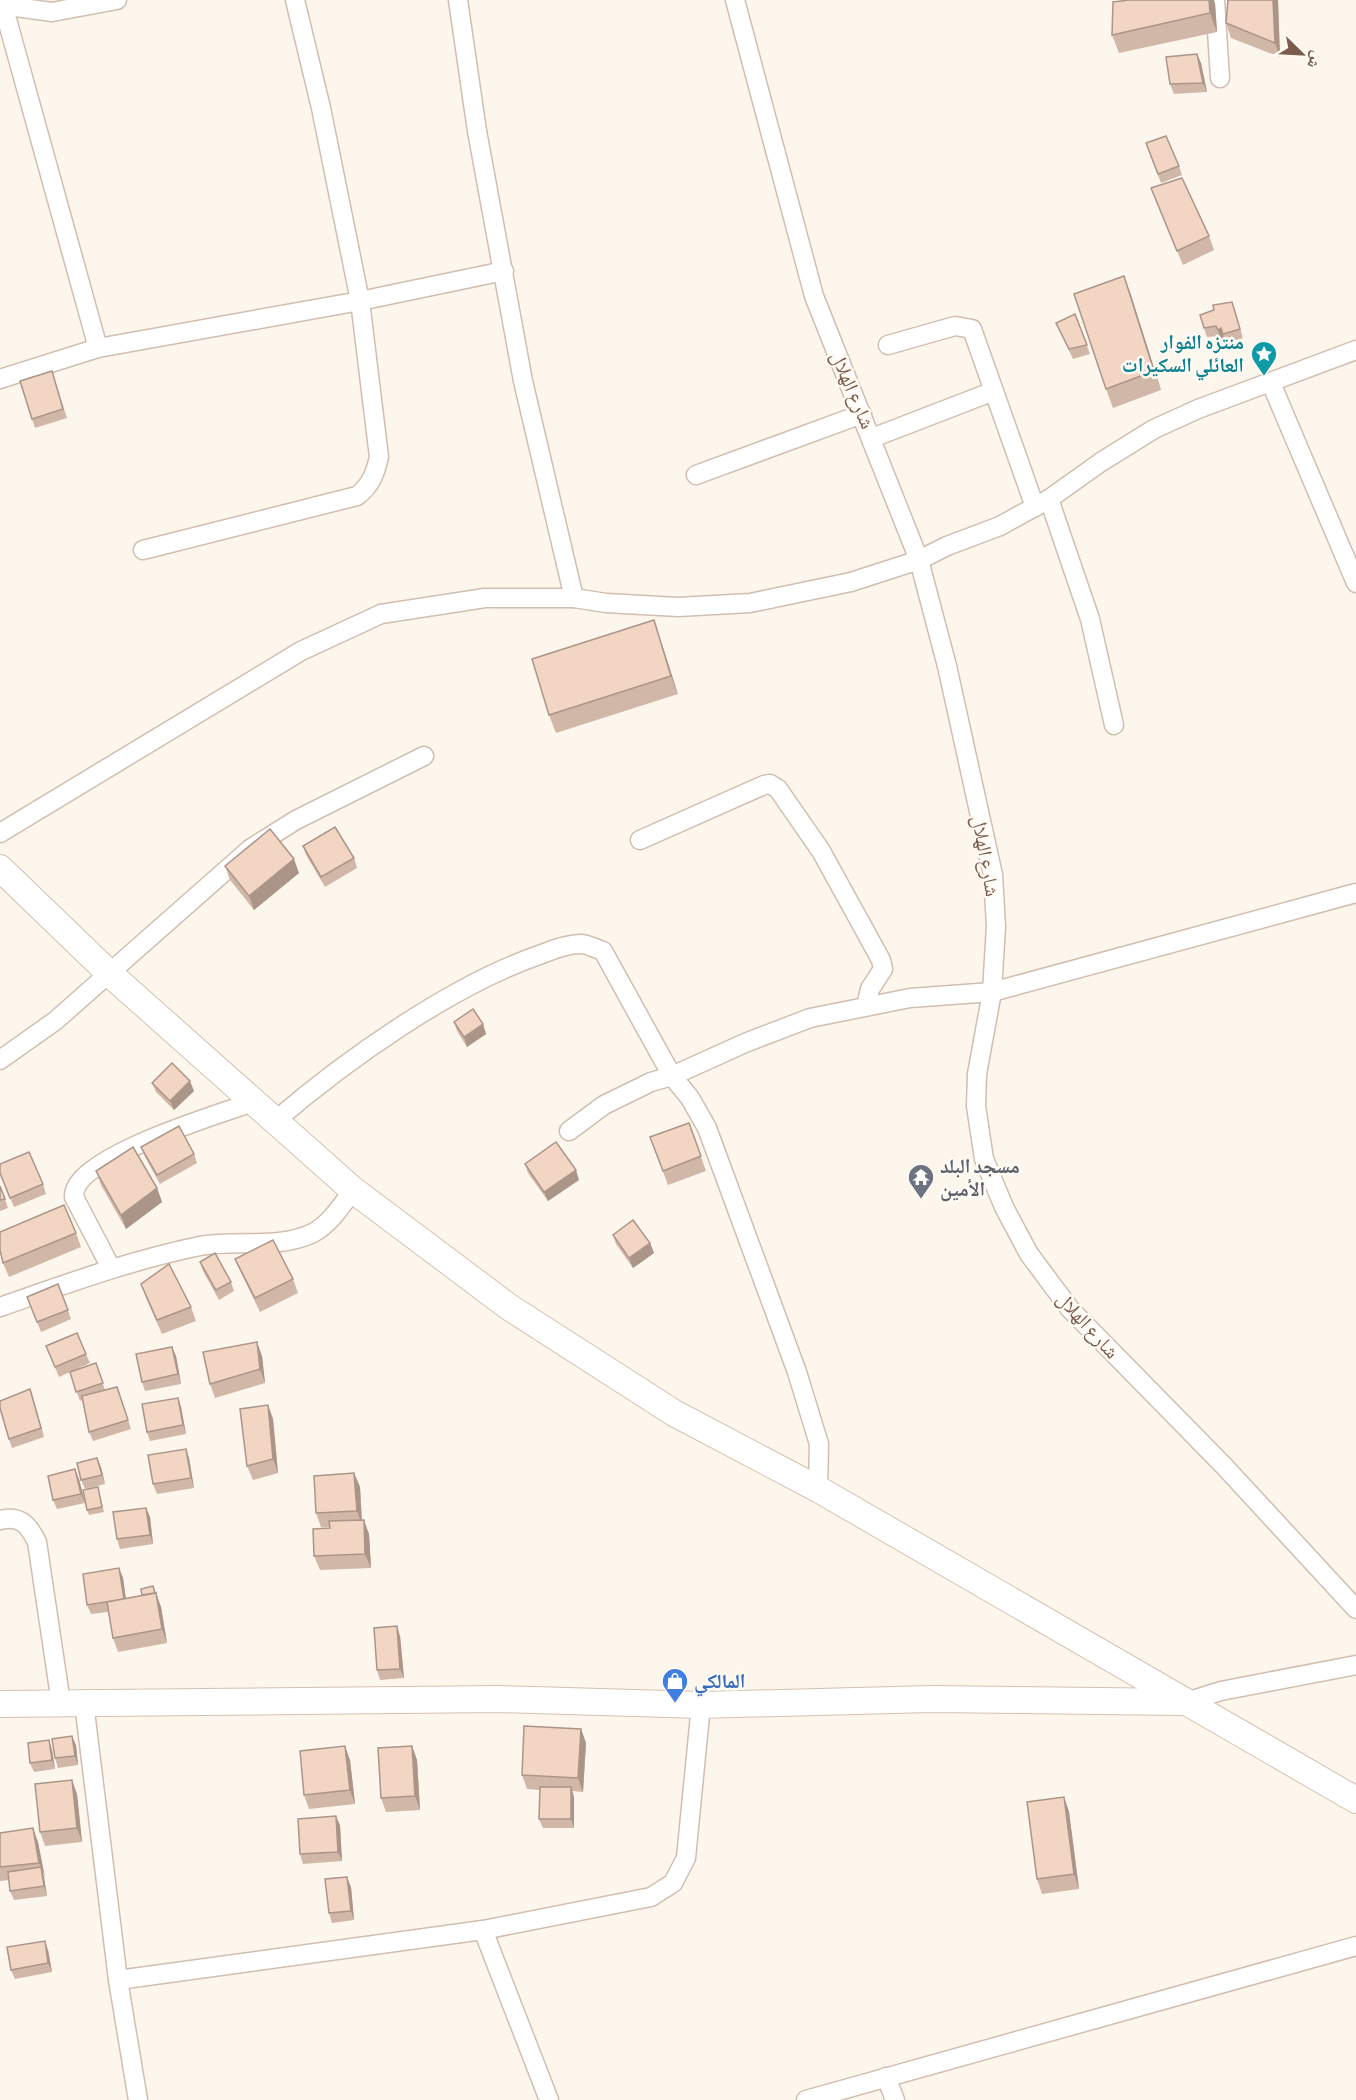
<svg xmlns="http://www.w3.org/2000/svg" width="1356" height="2100" font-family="'Sofia Sans Condensed','Noto Naskh Arabic',sans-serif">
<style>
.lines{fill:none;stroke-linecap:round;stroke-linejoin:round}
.street-casing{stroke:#d1beb0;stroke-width:21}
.secondary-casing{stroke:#d6c0b0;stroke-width:28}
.street{stroke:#fff;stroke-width:18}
.secondary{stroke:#fff;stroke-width:26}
.wall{fill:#d1b7a8}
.shaded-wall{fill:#aa9588}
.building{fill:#f3d5c3;stroke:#aa9588;stroke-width:1.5}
.labels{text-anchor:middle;stroke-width:5;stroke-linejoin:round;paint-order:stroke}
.culture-label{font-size:20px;font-weight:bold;fill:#0d838f;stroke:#fffaf3;text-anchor:end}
.street-label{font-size:20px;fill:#7a5c4d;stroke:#fffaf3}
.worship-label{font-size:20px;font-weight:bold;fill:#5b616d;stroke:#fffaf3;text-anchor:start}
.shop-label{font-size:20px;font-weight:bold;fill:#366cbe;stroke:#fffaf3;text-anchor:start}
</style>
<rect width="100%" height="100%" fill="#fdf6ec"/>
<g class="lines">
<g class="street-casing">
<g id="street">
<path d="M458 0 477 131 523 381 574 598"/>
<path d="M735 0 814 296 919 560 947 666 993 875 996 926 992 992 977 1074 976 1106 984 1159 1004 1207 1029 1254 1070 1309 1225 1467 1356 1609"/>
<path d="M1215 0 1220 78"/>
<path d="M0 5 52 12 117 0"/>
<path d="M3 5 98 348"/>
<path d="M888 345 955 326 972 329 1035 507"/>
<path d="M0 379 98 348 360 301 504 271"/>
<path d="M1271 383 1356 583"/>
<path d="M872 438 994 391"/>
<path d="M696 475 862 414"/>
<path d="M1049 499 1090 619 1114 725"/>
<path d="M143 550 357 496C371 485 375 474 379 457L360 301 321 108 295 0"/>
<path d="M0 833 301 651 381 614 485 598H574L606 603 678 607 750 603 851 582 919 560 947 546 1000 526 1049 499 1101 462 1154 429 1198 409 1356 350"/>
<path d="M640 840 764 785 770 784 778 789 821 851 881 960 883 969 870 989 866 1006"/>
<path d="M0 1060 55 1021 250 849 296 820 424 756"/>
<path d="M275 1121C346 1060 453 984 542 954 554 949 567 944 581 944 588 944 596 949 603 951L672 1076 690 1098 707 1128 797 1372 819 1444 818 1489"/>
<path d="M569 1131 604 1105 651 1082 672 1076 745 1043 810 1018 910 998 992 992 1356 893"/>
<path d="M111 1268 74 1197C72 1157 220 1114 253 1102"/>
<path d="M0 1307C66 1284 131 1260 200 1246 237 1239 277 1250 313 1233 330 1224 342 1205 353 1190"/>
<path d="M0 1520C20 1515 28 1524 37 1542L61 1703"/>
<path d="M1186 1702 1221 1691 1356 1665"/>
<path d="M84 1703 118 1980 138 2100"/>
<path d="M483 1930 549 2100"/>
<path d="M118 1980 483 1930 651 1897 673 1883 686 1858 701 1705"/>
<path d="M886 2077 895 2100"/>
<path d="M806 2100 1356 1946"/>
</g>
</g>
<g class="secondary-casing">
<g id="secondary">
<path d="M0 868 110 974 353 1190 509 1307 674 1413 818 1489 1356 1800"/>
<path d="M0 1704 497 1699 701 1705 931 1699 1182 1702"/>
</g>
</g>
<use href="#street" class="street"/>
<use href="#secondary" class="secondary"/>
</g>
<g class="wall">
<path d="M1278 0 1280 57 1231 38 1226 23Z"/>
<path d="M1215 3 1217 32 1119 53 1112 35Z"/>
<path d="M1201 63 1207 92 1174 94 1170 84Z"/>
<path d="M1146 143 1179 166 1182 175 1161 183Z"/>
<path d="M1151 188 1209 236 1214 250 1183 265Z"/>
<path d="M1124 276 1161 390 1113 408 1106 389Z"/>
<path d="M1214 310 1235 311 1243 338 1226 343 1224 338 1221 340 1220 336 1207 337 1204 328Z"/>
<path d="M1075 314 1090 354 1073 359 1056 323Z"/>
<path d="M52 371 67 418 35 428 32 419Z"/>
<path d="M654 620 678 694 556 733 549 715Z"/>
<path d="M303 846 354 858 357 868 325 887 306 855Z"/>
<path d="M225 866 299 873 254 910 230 880Z"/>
<path d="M454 1022 483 1024 486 1034 467 1047 457 1031Z"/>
<path d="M152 1083 194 1091 174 1110 156 1092Z"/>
<path d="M689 1123 706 1171 668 1185 650 1137Z"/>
<path d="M141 1147 194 1154 197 1163 160 1184 145 1157Z"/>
<path d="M525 1164 579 1180 548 1201 528 1173Z"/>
<path d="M96 1171 157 1188 162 1202 126 1229 101 1185Z"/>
<path d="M0 1174 43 1184 46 1194 14 1207Z"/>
<path d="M0 1186 8 1208 0 1211Z"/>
<path d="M76 1233 81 1247 9 1277 3 1263Z"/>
<path d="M613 1235 650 1243 654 1253 633 1268 616 1244Z"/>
<path d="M235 1259 293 1279 298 1293 260 1312 241 1273Z"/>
<path d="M200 1262 231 1282 234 1291 219 1300 203 1271Z"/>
<path d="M58 1284 71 1319 41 1332 27 1297Z"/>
<path d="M141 1284 191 1307 196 1321 162 1334 146 1298Z"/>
<path d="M46 1346 86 1354 90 1363 59 1377Z"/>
<path d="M176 1356 181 1384 145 1391 142 1382Z"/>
<path d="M262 1356 265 1383 215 1398 210 1384Z"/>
<path d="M96 1363 105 1390 117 1387 131 1429 93 1441 89 1432 82 1400 80 1401 70 1372Z"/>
<path d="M33 1398 44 1437 12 1448 9 1439Z"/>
<path d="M178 1398 181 1407 186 1434 150 1441 147 1432Z"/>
<path d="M268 1405 273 1419 278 1473 253 1480 247 1466Z"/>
<path d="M189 1458 194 1488 157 1494 153 1484Z"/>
<path d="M101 1467 105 1484 85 1489 81 1480Z"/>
<path d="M354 1473 360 1487 362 1520 369 1534 371 1568 320 1570 314 1556 329 1527H321L316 1513Z"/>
<path d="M79 1479 85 1503 57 1509 53 1500Z"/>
<path d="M98 1487 104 1512 89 1515 87 1510Z"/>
<path d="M146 1508 150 1517 153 1544 120 1549 117 1539Z"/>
<path d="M119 1568 123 1578 126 1598 142 1595 153 1586 161 1607 167 1643 118 1652 113 1638 108 1612 91 1614 87 1605Z"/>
<path d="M400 1636 404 1678 380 1680 377 1670Z"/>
<path d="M581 1729 586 1743 583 1792 572 1791 574 1797V1828H543L539 1819 540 1790 527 1789 522 1775Z"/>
<path d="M49 1740 52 1750 55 1769 34 1772 30 1763Z"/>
<path d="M76 1745 78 1765 58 1768 55 1758Z"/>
<path d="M412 1746 417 1760 420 1810 386 1812 381 1798Z"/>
<path d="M350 1760 355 1804 309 1809 304 1795Z"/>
<path d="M77 1794 82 1842 45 1846 40 1832Z"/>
<path d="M1064 1797 1069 1812 1079 1889 1042 1894 1037 1879Z"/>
<path d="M340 1825 342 1861 303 1864 300 1854Z"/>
<path d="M0 1833 38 1842 47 1896 14 1900 10 1891 9 1880 0 1881Z"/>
<path d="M351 1887 354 1920 332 1923 329 1913Z"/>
<path d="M48 1950 52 1972 15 1979 11 1970Z"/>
</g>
<g class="shaded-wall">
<path d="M1209 0H1214L1215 3 1217 32 1210 13Z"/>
<path d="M1273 0H1278L1280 57 1275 43Z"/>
<path d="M1197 54 1201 63 1207 92 1203 83Z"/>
<path d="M1124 276 1131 295 1161 390 1154 371Z"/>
<path d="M1221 328 1224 338 1221 340 1218 330Z"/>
<path d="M654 620 660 639 678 694 671 676Z"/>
<path d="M294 859 299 873 254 910 249 896Z"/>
<path d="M483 1024 486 1034 467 1047 464 1037Z"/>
<path d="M190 1081 194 1091 174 1110 170 1101Z"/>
<path d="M576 1170 579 1180 548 1201 544 1192Z"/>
<path d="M157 1188 162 1202 126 1229 121 1215Z"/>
<path d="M650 1243 654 1253 633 1268 629 1258Z"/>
<path d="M257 1342 262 1356 265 1383 260 1369Z"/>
<path d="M172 1347 176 1356 181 1384 178 1374Z"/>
<path d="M30 1389 33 1398 44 1437 41 1428Z"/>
<path d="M178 1398 181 1407 186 1434 183 1425Z"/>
<path d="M268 1405 273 1419 278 1473 273 1459Z"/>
<path d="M186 1449 189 1458 194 1488 191 1478Z"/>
<path d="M97 1458 101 1467 105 1484 102 1475Z"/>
<path d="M75 1469 79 1479 85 1503 81 1494Z"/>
<path d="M354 1473 360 1487 362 1525 357 1511Z"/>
<path d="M146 1508 150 1517 153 1544 150 1535Z"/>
<path d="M364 1520 369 1534 371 1568 365 1554Z"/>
<path d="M119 1568 123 1578 127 1609 124 1600Z"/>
<path d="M153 1586 156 1597V1593L161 1607 167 1643 162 1629Z"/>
<path d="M397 1626 400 1636 404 1678 400 1669Z"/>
<path d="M581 1729 586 1743 583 1792 578 1778Z"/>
<path d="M72 1736 76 1745 78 1765 75 1756Z"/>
<path d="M49 1740 52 1750 55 1769 52 1760Z"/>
<path d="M345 1746 350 1760 355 1804 350 1790Z"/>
<path d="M412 1746 417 1760 420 1810 415 1796Z"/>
<path d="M72 1780 77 1794 82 1842 77 1828Z"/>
<path d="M571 1787 574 1797V1828L571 1819Z"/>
<path d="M1064 1797 1069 1812 1079 1889 1074 1874Z"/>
<path d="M336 1816 340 1825 342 1861 338 1852Z"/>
<path d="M33 1828 38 1842 45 1877 39 1863Z"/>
<path d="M41 1867 44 1877 47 1896 44 1886Z"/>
<path d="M347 1877 351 1887 354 1920 351 1911Z"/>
<path d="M45 1941 48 1950 52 1972 48 1963Z"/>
</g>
<g class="building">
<path d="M1129 0H1209L1210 13 1112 35 1113 2Z"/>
<path d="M1228 0H1273L1275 43 1226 23Z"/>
<path d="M1197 54 1203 83 1170 84 1166 57Z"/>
<path d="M1166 136 1179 166 1158 174 1146 143Z"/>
<path d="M1182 178 1209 236 1177 251 1151 188Z"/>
<path d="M1124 276 1154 371 1106 389 1074 294Z"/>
<path d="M1232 302 1240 329 1223 334 1221 328 1218 330 1216 326 1204 328 1200 315 1214 310 1213 305Z"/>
<path d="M1075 314 1087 345 1069 349 1056 323Z"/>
<path d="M52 371 63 409 32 419 20 381Z"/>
<path d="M654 620 671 676 549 715 532 659Z"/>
<path d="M335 827 354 858 321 877 303 846Z"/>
<path d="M270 829 294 859 249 896 225 866Z"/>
<path d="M473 1009 483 1024 464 1037 454 1022Z"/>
<path d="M172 1063 190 1081 170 1101 152 1083Z"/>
<path d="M689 1123 701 1156 663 1171 650 1137Z"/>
<path d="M179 1126 194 1154 157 1175 141 1147Z"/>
<path d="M556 1142 576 1170 544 1192 525 1164Z"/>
<path d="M133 1147 157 1188 121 1215 96 1171Z"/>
<path d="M29 1152 43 1184 10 1198 0 1173V1164Z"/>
<path d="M0 1186 5 1199 0 1200Z"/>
<path d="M64 1205 76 1233 3 1263 0 1250V1232Z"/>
<path d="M633 1220 650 1243 629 1258 613 1235Z"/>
<path d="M273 1240 293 1279 255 1298 235 1259Z"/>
<path d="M215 1253 231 1282 216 1290 200 1262Z"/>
<path d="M169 1264 191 1307 157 1320 141 1284Z"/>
<path d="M58 1284 68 1310 37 1322 27 1297Z"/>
<path d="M77 1333 86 1354 55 1367 46 1346Z"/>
<path d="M257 1342 260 1369 210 1384 203 1352Z"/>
<path d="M172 1347 178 1374 142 1382 136 1354Z"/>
<path d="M96 1363 103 1383 76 1392 70 1372Z"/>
<path d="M117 1387 128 1420 89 1432 82 1396Z"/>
<path d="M30 1389 41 1428 9 1439 0 1408V1401Z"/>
<path d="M178 1398 183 1425 147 1432 142 1404Z"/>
<path d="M268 1405 273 1459 247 1466 240 1409Z"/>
<path d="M186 1449 191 1478 153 1484 148 1455Z"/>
<path d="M97 1458 102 1475 81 1480 77 1463Z"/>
<path d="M75 1469 81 1494 53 1500 48 1476Z"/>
<path d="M354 1473 357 1511 316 1513 314 1476Z"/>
<path d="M98 1487 102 1507 87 1510 83 1490Z"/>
<path d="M146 1508 150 1535 117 1539 113 1512Z"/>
<path d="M364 1520 365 1554 314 1556 313 1529 330 1528 329 1521Z"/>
<path d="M119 1568 124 1599 87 1605 83 1574Z"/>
<path d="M153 1586 155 1593 142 1595 141 1589Z"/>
<path d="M156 1593 162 1629 113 1638 107 1602Z"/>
<path d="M397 1626 400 1669 377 1670 374 1628Z"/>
<path d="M524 1726 581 1729 578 1778 522 1775Z"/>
<path d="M72 1736 75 1756 55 1758 52 1739Z"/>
<path d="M49 1740 52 1760 30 1763 28 1743Z"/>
<path d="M345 1746 350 1790 304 1795 300 1751Z"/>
<path d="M412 1746 415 1796 381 1798 378 1748Z"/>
<path d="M72 1780 77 1828 40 1832 35 1784Z"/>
<path d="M540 1787H571V1819H539Z"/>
<path d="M1064 1797 1074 1874 1037 1879 1027 1802Z"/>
<path d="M336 1816 338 1852 300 1854 298 1819Z"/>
<path d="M33 1828 39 1863 0 1867V1833Z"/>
<path d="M41 1867 44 1886 10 1891 8 1872Z"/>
<path d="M347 1877 351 1911 329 1913 325 1879Z"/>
<path d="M45 1941 48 1963 11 1970 7 1947Z"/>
</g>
<defs>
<g id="sight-pin" transform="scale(1.35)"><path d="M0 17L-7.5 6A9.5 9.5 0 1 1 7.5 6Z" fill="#0f9aa8" stroke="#fffaf3"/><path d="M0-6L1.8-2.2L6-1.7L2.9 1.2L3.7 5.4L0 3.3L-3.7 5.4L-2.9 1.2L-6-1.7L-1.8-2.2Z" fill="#fff"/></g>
<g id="temple-pin" transform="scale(1.35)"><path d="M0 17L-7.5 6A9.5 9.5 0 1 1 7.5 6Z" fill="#6b7280" stroke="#fffaf3"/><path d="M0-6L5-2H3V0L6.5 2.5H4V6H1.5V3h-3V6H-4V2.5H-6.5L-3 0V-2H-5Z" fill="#fff"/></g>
<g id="shop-pin" transform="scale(1.35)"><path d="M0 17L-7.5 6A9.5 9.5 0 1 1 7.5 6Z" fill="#3f7fe0" stroke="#fffaf3"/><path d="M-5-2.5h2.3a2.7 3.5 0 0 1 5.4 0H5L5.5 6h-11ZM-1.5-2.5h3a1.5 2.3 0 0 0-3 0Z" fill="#fff"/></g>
</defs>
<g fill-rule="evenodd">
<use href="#sight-pin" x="1264" y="354"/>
<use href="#temple-pin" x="921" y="1177"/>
<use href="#shop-pin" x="675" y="1681"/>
</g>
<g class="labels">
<g class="culture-label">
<text x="1244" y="349">منتزه الفوار<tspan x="1244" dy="23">العائلي السكيرات</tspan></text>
</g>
<g class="street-label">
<text transform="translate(853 390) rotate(67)" y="7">شارع الهلال</text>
<text transform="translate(986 856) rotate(80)" y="7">شارع الهلال</text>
<text transform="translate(1088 1325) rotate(48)" y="7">شارع الهلال</text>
</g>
<g class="worship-label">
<text x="940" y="1173">مسجد البلد<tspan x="940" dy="23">الأمين</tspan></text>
</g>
<g class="shop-label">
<text x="694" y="1688">المالكي</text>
</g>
</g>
<g transform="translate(1302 54) rotate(114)" stroke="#fffaf3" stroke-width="4.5" paint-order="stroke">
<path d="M0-4.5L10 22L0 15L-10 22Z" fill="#7a5c4d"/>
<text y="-9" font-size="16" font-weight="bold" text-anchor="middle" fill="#7a5c4d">ش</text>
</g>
</svg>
